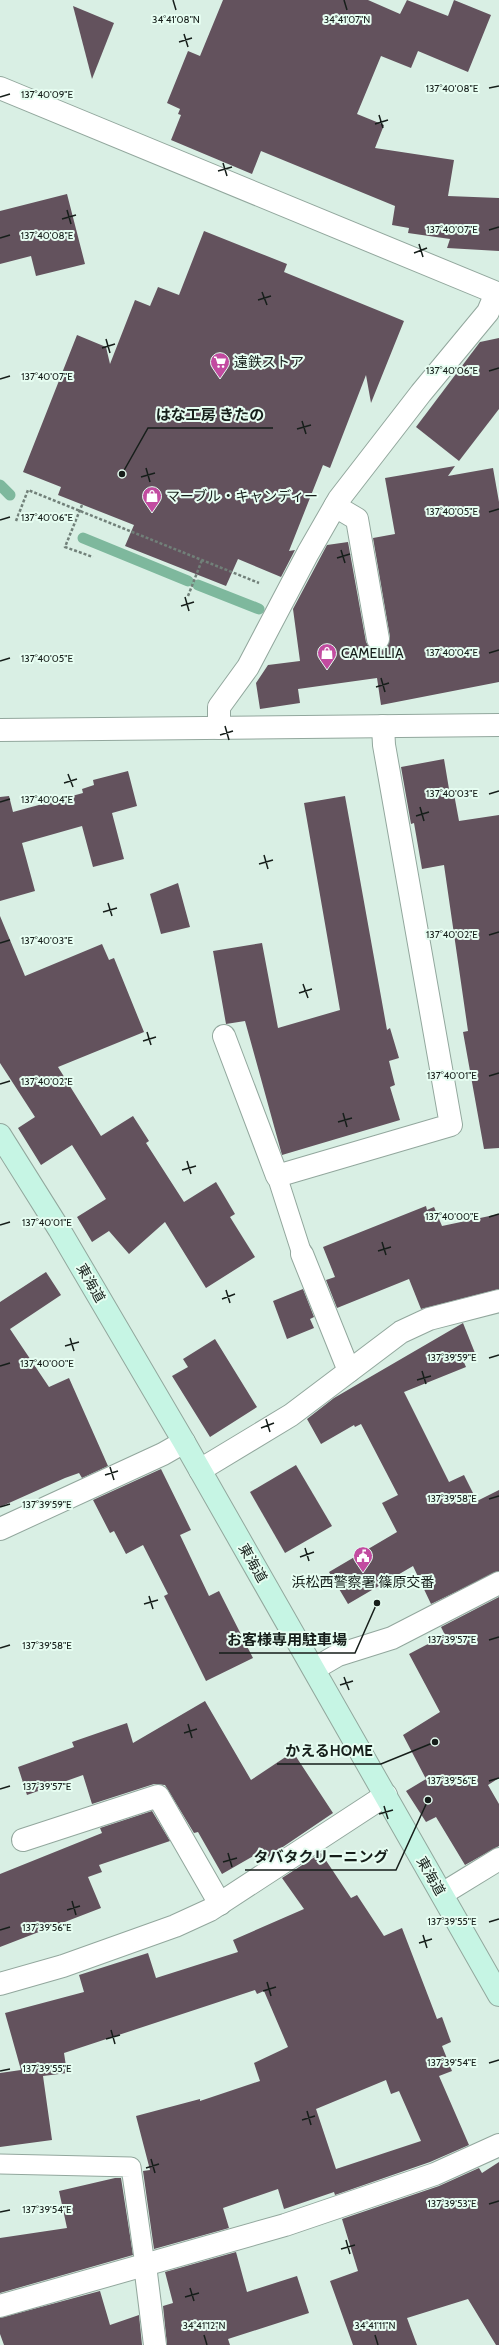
<svg xmlns="http://www.w3.org/2000/svg" width="499" height="2345" font-family="Cabin,'Noto Sans JP',sans-serif">
<style>
.lines{fill:none;stroke-linecap:round;stroke-linejoin:round}
.stream{stroke:#7eb89d;stroke-width:11}
.building{fill:#63525d;fill-rule:evenodd}
.service-casing{stroke:#92a79d;stroke-width:21}
.minor-casing{stroke:#92a79d;stroke-width:24}
.secondary-casing{stroke:#92a79d;stroke-width:24}
.path{stroke:#718079;stroke-width:2.5;stroke-dasharray:3 2;stroke-linecap:butt}
.service{stroke:#fff;stroke-width:19}
.minor{stroke:#fff;stroke-width:22}
.secondary{stroke:#c6f5e4;stroke-width:22}
.ticks{fill:none;stroke:#161e1a;stroke-width:1.5}
.labels{text-anchor:middle;stroke-width:4;stroke-linejoin:round;paint-order:stroke}
.poi-label{font-size:14px;fill:#161e1a;stroke:#e6fdf1;text-anchor:start}
.street-label{font-size:14px;fill:#161e1a;stroke:#e6fdf1}
.ticks-label{font-size:10px;text-anchor:middle;fill:#161e1a;stroke:#e6fdf1;stroke-width:4;stroke-linejoin:round;paint-order:stroke}
.leader{fill:none;stroke:#161e1a;stroke-width:1.5}
.callout-dot{fill:#161e1a;stroke:#e6fdf1;stroke-width:1.5}
.callout-label{font-size:15px;text-anchor:middle;font-weight:bold;fill:#161e1a;stroke:#e6fdf1;stroke-width:4;stroke-linejoin:round;paint-order:stroke}
</style>
<rect width="100%" height="100%" fill="#d9efe4"/>
<g class="lines">
<g class="stream">
<path d="M0 485 10 495"/>
<path d="M83 538 188 581"/>
<path d="M198 585 259 609"/>
</g>
</g>
<g class="building">
<path d="M223 0H368L400 14 407 0 448 16 454 0 491 15 468 72 418 51 411 68 381 56 357 114 384 125 375 148 454 160 448 196 499 198V251L447 248 450 239 408 233 409 228 392 225 395 206 261 151 252 174 171 140 181 115 178 114 180 109 167 103 188 51 200 56Z"/>
<path d="M73 6 114 23 92 79Z"/>
<path d="M67 194 85 264 36 276 31 256 0 264V211Z"/>
<path d="M204 231 287 264 284 272 404 321 371 403 366 375 330 468 323 465 289 551 295 550 281 577 238 559 226 586 125 546 134 525 58 495 61 487 23 472 77 335 106 347 110 364 135 300 150 306 158 287 179 295Z"/>
<path d="M499 338V409L459 461 416 427 480 342Z"/>
<path d="M455 466 448 476 493 468 499 502V682L381 705 377 678 298 689 300 703 260 709 256 683 268 665 300 661 293 609 327 545 348 542 366 642 369 647 374 651H381L386 648 390 637 373 538 395 534 385 478Z"/>
<path d="M444 759 450 795 454 794 459 821 499 815V1148L484 1149 463 1032 468 1031 444 865 422 869 414 823 411 824 401 767Z"/>
<path d="M128 771 137 806 112 813 124 859 93 867 82 826 22 843 35 891 0 901V797L9 796 13 812 83 793 82 789 94 785 93 780Z"/>
<path d="M345 796 387 1030 390 1028 399 1058 389 1061 395 1085 390 1087 400 1120 282 1155 245 1021 226 1024 213 951 262 943 278 1028 340 1010 304 803Z"/>
<path d="M178 883 190 927 161 934 150 894Z"/>
<path d="M0 916 25 976 102 944 109 960 114 958 144 1032 58 1067 101 1136 133 1116 149 1141 146 1143 184 1202 216 1182 235 1214 230 1217 255 1257 206 1288 165 1222 129 1254 109 1231 92 1242 77 1217 106 1199 72 1145 41 1165 18 1128 35 1117 0 1063Z"/>
<path d="M426 1206 427 1210 434 1207 442 1226 499 1214V1289L421 1309 409 1279 337 1308 326 1280 335 1277 323 1247Z"/>
<path d="M46 1272 61 1295 10 1329 49 1387 69 1378 108 1466 82 1478 79 1473 65 1478 0 1507V1302Z"/>
<path d="M303 1289 314 1317 310 1319 314 1328 287 1339 273 1301Z"/>
<path d="M463 1323 475 1353 462 1358 466 1367 404 1392 449 1482 464 1475 477 1501 499 1490V1571L431 1604 413 1566 348 1604 329 1572 397 1532 382 1503 398 1495 361 1424 355 1427 354 1425 321 1444 307 1419 334 1398Z"/>
<path d="M215 1339 257 1407 210 1437 172 1376 188 1367 183 1359Z"/>
<path d="M296 1465 332 1526 285 1553 250 1492Z"/>
<path d="M161 1469 191 1530 180 1535 209 1596 219 1591 253 1658 206 1681 164 1596 168 1594 143 1545 126 1554 114 1531 110 1533 93 1500Z"/>
<path d="M499 1597V1778L488 1785 499 1804V1846L465 1865 436 1817 426 1822 406 1791 426 1779 403 1735 440 1712 409 1654 445 1635 441 1627Z"/>
<path d="M205 1701 251 1780 293 1752 333 1813 268 1857 264 1850 222 1874 198 1832 194 1833 165 1785 154 1784 92 1804 83 1775 27 1795 18 1767 74 1747 72 1742 127 1723 133 1743Z"/>
<path d="M152 1811 170 1841 99 1865 102 1872 88 1877 101 1908 0 1947V1874L102 1833 100 1828Z"/>
<path d="M321 1853 351 1898 357 1895 384 1936 402 1928 437 2019 442 2017 451 2042 442 2046 452 2071 439 2076 469 2145 430 2162 335 2195 334 2192 284 2209 278 2189 223 2208 229 2228 154 2249 143 2171 150 2170 136 2116 200 2099V2101L260 2081 254 2063 288 2047 264 1991 257 1994 255 1990 64 2053 67 2073 43 2076 52 2140 0 2147V2073L21 2070 5 2013 84 1992 79 1975 148 1953 156 1978 238 1952 233 1940 304 1909 282 1878ZM386 2080 391 2094 399 2091 421 2141 336 2169 316 2109Z"/>
<path d="M499 2162V2345H496L468 2299 407 2318 417 2345H353L330 2281 358 2271 342 2219 439 2186 479 2168 482 2173Z"/>
<path d="M115 2178H121L133 2255 0 2293V2238L67 2228 59 2191Z"/>
<path d="M236 2252 247 2292 297 2276 309 2313 228 2339 230 2345H167L163 2306 173 2303 165 2272Z"/>
<path d="M100 2291 110 2325 139 2315 142 2345H4L0 2334V2318Z"/>
</g>
<g class="lines">
<g class="service-casing">
<g id="service">
<path d="M277 1176 302 1254"/>
<path d="M0 2164 131 2167 145 2265"/>
</g>
</g>
<g class="minor-casing">
<g id="minor">
<path d="M0 88 499 294"/>
<path d="M335 506 357 519 378 639"/>
<path d="M219 728V707L248 667 308 553 339 499 421 393 488 312 496 293"/>
<path d="M0 730 499 725"/>
<path d="M224 1036 277 1176 451 1125 384 745 383 726"/>
<path d="M302 1254 349 1371"/>
<path d="M200 1470 291 1415 401 1332 429 1319 499 1301"/>
<path d="M0 1529 163 1454 184 1442"/>
<path d="M314 1669 338 1655 392 1638 499 1583"/>
<path d="M23 1840 158 1796 220 1904"/>
<path d="M442 1894 499 1859"/>
<path d="M0 1984 63 1966 175 1926 210 1910 386 1795"/>
<path d="M145 2265 155 2345"/>
<path d="M0 2306 285 2225 435 2174 499 2145"/>
</g>
</g>
<g class="secondary-casing">
<path id="secondary" d="M0 1135 59 1229 184 1442 499 1995"/>
</g>
<g class="path">
<path d="M82 505 65 547 93 557"/>
<path d="M16 521 28 490 259 583"/>
<path d="M188 596 202 560"/>
</g>
<use href="#service" class="service"/>
<use href="#minor" class="minor"/>
<use href="#secondary" class="secondary"/>
</g>
<path class="ticks" d="M173 0 176 10M344 0 347 10M184 34 188 47M179 42 192 38M489 88 499 86M0 97 10 94M379 115 383 128M375 124 388 120M223 163 227 176M218 171 232 167M67 210 71 224M62 219 76 215M489 230 499 227M0 238 10 235M419 244 423 257M414 253 427 248M262 292 267 305M258 300 271 296M106 339 110 353M102 348 115 344M489 371 499 368M0 379 10 376M302 421 306 434M297 429 311 425M146 468 150 482M141 477 155 473M489 512 499 509M0 520 10 517M341 550 345 563M337 558 350 554M185 597 189 611M181 606 194 602M489 653 499 650M0 661 10 658M381 678 385 692M376 687 389 683M225 726 229 740M220 735 233 731M68 774 73 787M64 783 77 779M489 794 499 791M0 802 10 799M420 807 424 821M416 816 429 812M264 855 268 869M259 864 273 860M108 903 112 916M103 912 117 908M489 935 499 932M0 943 10 940M303 984 308 998M299 993 312 989M147 1032 151 1045M143 1041 156 1037M489 1076 499 1073M0 1084 10 1081M343 1113 347 1127M338 1122 352 1118M187 1161 191 1174M182 1170 196 1166M489 1217 499 1214M0 1225 10 1222M382 1242 386 1255M378 1251 391 1247M226 1290 230 1303M222 1299 235 1294M70 1338 74 1351M65 1346 79 1342M489 1358 499 1355M0 1366 10 1363M422 1371 426 1384M417 1380 431 1376M266 1419 270 1432M261 1428 274 1423M110 1467 114 1480M105 1475 118 1471M489 1499 499 1496M0 1507 10 1504M305 1548 309 1561M300 1557 314 1552M149 1596 153 1609M144 1604 158 1600M489 1640 499 1637M0 1648 10 1645M344 1677 349 1690M340 1685 353 1681M188 1724 192 1738M184 1733 197 1729M489 1781 499 1778M0 1789 10 1786M384 1806 388 1819M379 1814 393 1810M228 1853 232 1867M223 1862 237 1858M72 1901 76 1915M67 1910 80 1906M489 1922 499 1919M0 1930 10 1927M423 1935 427 1948M419 1943 432 1939M267 1982 271 1996M263 1991 276 1987M111 2030 115 2044M106 2039 120 2035M489 2063 499 2060M0 2071 10 2069M307 2111 311 2125M302 2120 315 2116M151 2159 155 2173M146 2168 159 2164M489 2204 499 2201M0 2212 10 2210M346 2240 350 2254M341 2249 355 2245M190 2288 194 2301M185 2297 199 2293M204 2335 207 2345M375 2335 378 2345"/>
<defs>
<g id="supermarket-pin" transform="scale(1)"><path d="M0 17L-7.5 6A9.5 9.5 0 1 1 7.5 6Z" fill="#c24ba0" stroke="#e6fdf1"/><path d="M-6-5.5h2.5l.6 2H6L4.5 2H-2.5L-4.4-4H-6ZM-1.5 3.2a1.3 1.3 0 1 0 .1 0ZM3 3.2a1.3 1.3 0 1 0 .1 0Z" fill="#fff"/></g>
<g id="shop-pin" transform="scale(1)"><path d="M0 17L-7.5 6A9.5 9.5 0 1 1 7.5 6Z" fill="#c24ba0" stroke="#e6fdf1"/><path d="M-5-2.5h2.3a2.7 3.5 0 0 1 5.4 0H5L5.5 6h-11ZM-1.5-2.5h3a1.5 2.3 0 0 0-3 0Z" fill="#fff"/></g>
<g id="civic-pin" transform="scale(1)"><path d="M0 17L-7.5 6A9.5 9.5 0 1 1 7.5 6Z" fill="#c24ba0" stroke="#e6fdf1"/><path d="M-.6-6.5H3V-4.5H.6V-3L4-1V1h2V6H-6V1h2V-1L-.6-3ZM-1.2 2.5V6h2.4V2.5Z" fill="#fff"/></g>
</defs>
<g fill-rule="evenodd">
<use href="#supermarket-pin" x="220" y="362"/>
<use href="#shop-pin" x="152" y="496"/>
<use href="#shop-pin" x="327" y="653"/>
<use href="#civic-pin" x="363" y="1556"/>
</g>
<g class="labels">
<g class="poi-label">
<text x="234" y="367">遠鉄ストア</text>
<text x="166" y="501">マーブル・キャンディー</text>
<text x="341" y="658">CAMELLIA</text>
<text x="363" y="1587" text-anchor="middle">浜松西警察署 篠原交番</text>
</g>
<g class="street-label">
<text transform="translate(91 1283) rotate(60)" y="5">東海道</text>
<text transform="translate(253 1563) rotate(60)" y="5">東海道</text>
<text transform="translate(431 1876) rotate(60)" y="5">東海道</text>
</g>
</g>
<g class="ticks-label">
<text x="176" y="23">34°41'08"N</text>
<text x="347" y="23">34°41'07"N</text>
<text x="452" y="92">137°40'08"E</text>
<text x="47" y="98">137°40'09"E</text>
<text x="452" y="233">137°40'07"E</text>
<text x="47" y="239">137°40'08"E</text>
<text x="452" y="374">137°40'06"E</text>
<text x="47" y="380">137°40'07"E</text>
<text x="452" y="515">137°40'05"E</text>
<text x="47" y="521">137°40'06"E</text>
<text x="452" y="656">137°40'04"E</text>
<text x="47" y="662">137°40'05"E</text>
<text x="452" y="797">137°40'03"E</text>
<text x="47" y="803">137°40'04"E</text>
<text x="452" y="938">137°40'02"E</text>
<text x="47" y="944">137°40'03"E</text>
<text x="452" y="1079">137°40'01"E</text>
<text x="47" y="1085">137°40'02"E</text>
<text x="452" y="1220">137°40'00"E</text>
<text x="47" y="1226">137°40'01"E</text>
<text x="452" y="1361">137°39'59"E</text>
<text x="47" y="1367">137°40'00"E</text>
<text x="452" y="1502">137°39'58"E</text>
<text x="47" y="1508">137°39'59"E</text>
<text x="452" y="1643">137°39'57"E</text>
<text x="47" y="1649">137°39'58"E</text>
<text x="452" y="1784">137°39'56"E</text>
<text x="47" y="1790">137°39'57"E</text>
<text x="452" y="1925">137°39'55"E</text>
<text x="47" y="1931">137°39'56"E</text>
<text x="452" y="2066">137°39'54"E</text>
<text x="47" y="2072">137°39'55"E</text>
<text x="452" y="2207">137°39'53"E</text>
<text x="47" y="2213">137°39'54"E</text>
<text x="204" y="2329">34°41'12"N</text>
<text x="375" y="2329">34°41'11"N</text>
</g>
<path class="leader" d="M122 474L148 428H273M377 1603L355 1653H219M435 1742L381 1764H277M428 1800L396 1870H245"/>
<g class="callout-dot">
<circle cx="122" cy="474" r="4"/>
<circle cx="377" cy="1603" r="4"/>
<circle cx="435" cy="1742" r="4"/>
<circle cx="428" cy="1800" r="4"/>
</g>
<g class="callout-label">
<text x="210" y="420">はな工房 きたの</text>
<text x="287" y="1645">お客様専用駐車場</text>
<text x="329" y="1756">かえるHOME</text>
<text x="321" y="1862">タバタクリーニング</text>
</g>
</svg>
